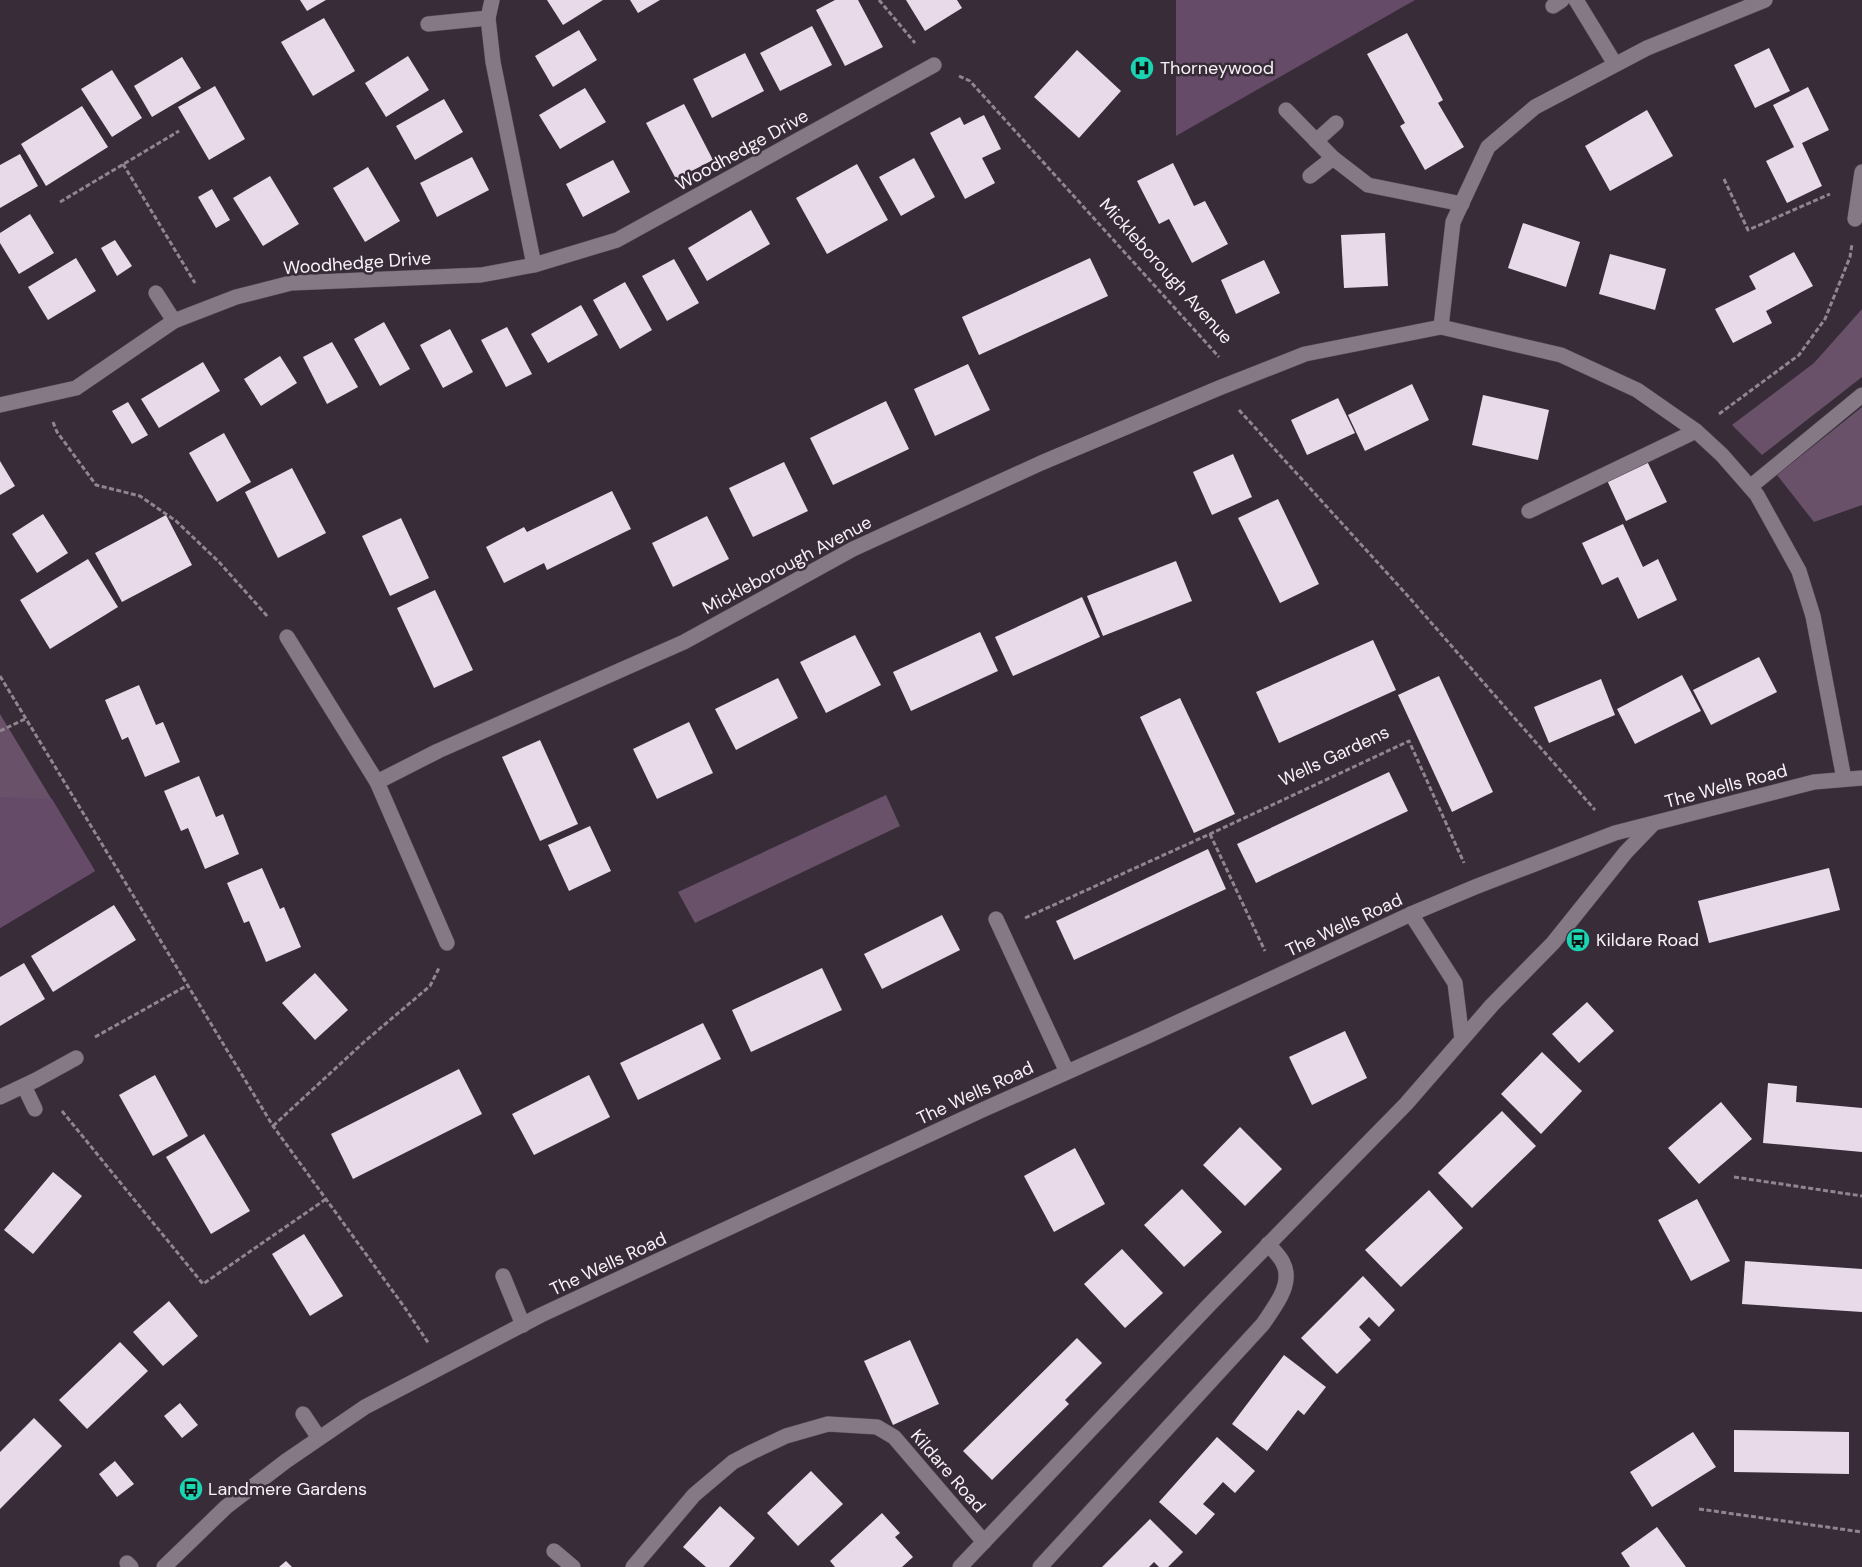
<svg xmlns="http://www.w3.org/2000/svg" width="1862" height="1567" font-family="'DM Sans',sans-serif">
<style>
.green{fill:#685169}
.forest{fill:#664b68}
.building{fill:#e8dae9}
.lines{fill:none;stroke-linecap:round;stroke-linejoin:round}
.minor-casing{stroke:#534a53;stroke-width:16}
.path{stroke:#8f868f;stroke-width:3;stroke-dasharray:5 2.5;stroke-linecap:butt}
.minor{stroke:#857986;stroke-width:15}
.labels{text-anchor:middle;stroke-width:5;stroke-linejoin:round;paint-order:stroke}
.poi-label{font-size:18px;fill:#f8f1f8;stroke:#372c38;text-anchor:start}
.street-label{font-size:18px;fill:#f8f1f8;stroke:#372c38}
</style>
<rect width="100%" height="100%" fill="#372c38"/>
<g class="green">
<path d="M1862 309V377L1762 455 1732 425 1814 363Z"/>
<path d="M1862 407V505L1814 522 1777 475Z"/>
<path d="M0 714 95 871 0 928Z"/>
<path d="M886 795 900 826 695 923 678 892Z"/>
</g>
<g class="forest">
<path d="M1176 0H1415L1176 136Z"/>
<path d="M0 797 52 799 95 871 0 928Z"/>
</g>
<g class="building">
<path d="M300 0H326L307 11Z"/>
<path d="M547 0H603L563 25Z"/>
<path d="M630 0H660L638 13Z"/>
<path d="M835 0H858L883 47 845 66 816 10Z"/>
<path d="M906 0H957L962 8 925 31Z"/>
<path d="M324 18 355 71 313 96 281 42Z"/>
<path d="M812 26 832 65 780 91 760 53Z"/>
<path d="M579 30 597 60 553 87 535 56Z"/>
<path d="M1407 33 1443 100 1438 103 1464 147 1425 170 1400 126 1405 123 1367 54Z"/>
<path d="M1769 48 1790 91 1755 108 1734 65Z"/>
<path d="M1077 50 1121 91 1079 138 1034 97Z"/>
<path d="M745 53 764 91 712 118 693 79Z"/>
<path d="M408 56 429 90 386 117 365 83Z"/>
<path d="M182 57 201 88 152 117 134 86Z"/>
<path d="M112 70 142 118 112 137 81 89Z"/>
<path d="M215 86 245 139 209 160 178 107Z"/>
<path d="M1808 87 1829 130 1802 143 1822 186 1787 203 1766 161 1794 147 1773 105Z"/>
<path d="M585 88 606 122 560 149 539 115Z"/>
<path d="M444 99 463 132 415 160 396 126Z"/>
<path d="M684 104 713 160 676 179 646 123Z"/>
<path d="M82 106 108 147 46 186 21 144Z"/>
<path d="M1647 110 1673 156 1610 191 1585 146Z"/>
<path d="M984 115 1001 149 982 158 995 183 965 199 930 133 960 117 964 125Z"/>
<path d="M20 154 38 186 0 208V165Z"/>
<path d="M472 157 489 190 437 217 420 183Z"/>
<path d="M914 158 935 197 901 216 879 177Z"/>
<path d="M613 160 630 192 583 217 566 184Z"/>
<path d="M1173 163 1194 206 1205 201 1228 244 1192 263 1169 219 1159 224 1137 181Z"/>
<path d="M857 164 888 220 827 254 796 198Z"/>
<path d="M368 167 400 221 365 242 333 188Z"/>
<path d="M270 176 299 224 263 246 233 198Z"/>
<path d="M212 189 230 220 216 228 198 197Z"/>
<path d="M751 210 770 244 707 281 688 248Z"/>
<path d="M30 214 54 253 19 274 0 243V233Z"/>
<path d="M1523 223 1580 242 1566 287 1508 268Z"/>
<path d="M1385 233 1388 286 1344 288 1341 235Z"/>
<path d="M115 240 132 266 117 276 101 248Z"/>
<path d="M1794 252 1813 286 1766 311 1772 323 1733 343 1715 309 1756 289 1749 276Z"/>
<path d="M1610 254 1666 269 1655 310 1599 294Z"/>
<path d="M76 258 96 291 48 320 28 287Z"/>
<path d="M1090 258 1108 296 979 355 962 317Z"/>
<path d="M674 259 699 303 667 321 642 276Z"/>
<path d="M1264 260 1280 293 1236 314 1221 280Z"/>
<path d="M625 282 652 330 620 349 593 300Z"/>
<path d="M581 305 598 335 548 363 531 334Z"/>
<path d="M384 322 410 369 380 386 354 339Z"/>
<path d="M507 327 532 374 506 387 481 340Z"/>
<path d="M450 329 473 372 443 388 420 345Z"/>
<path d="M332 342 358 387 327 404 303 357Z"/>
<path d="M280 356 297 383 261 406 244 379Z"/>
<path d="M203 362 220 391 159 428 141 399Z"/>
<path d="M968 364 990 410 935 436 914 389Z"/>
<path d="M1412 384 1429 420 1365 451 1348 415Z"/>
<path d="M1483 395 1549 410 1538 460 1472 445Z"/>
<path d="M1338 398 1355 433 1307 455 1291 420Z"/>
<path d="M886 401 909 449 833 485 810 438Z"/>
<path d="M128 402 148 435 132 444 112 411Z"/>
<path d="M224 433 251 482 217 502 189 453Z"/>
<path d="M1233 454 1252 497 1212 515 1193 472Z"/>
<path d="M1645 457 1667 502 1626 521 1605 476Z"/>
<path d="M0 461 15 486 0 495Z"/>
<path d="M784 462 808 511 753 537 729 488Z"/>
<path d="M292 468 326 533 278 558 245 492Z"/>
<path d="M612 491 631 529 547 570 544 563 504 583 486 547 524 527 527 532Z"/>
<path d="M1278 499 1319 584 1280 603 1238 518Z"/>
<path d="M43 514 68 553 37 573 12 534Z"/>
<path d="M166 515 192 565 122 602 95 553Z"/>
<path d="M707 516 729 559 673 587 652 543Z"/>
<path d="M401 518 429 578 390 596 362 536Z"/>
<path d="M1623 524 1643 567 1658 559 1677 600 1638 619 1618 577 1602 585 1582 543Z"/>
<path d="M88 559 118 607 50 649 20 600Z"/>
<path d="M1176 561 1192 601 1103 636 1087 596Z"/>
<path d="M435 590 473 670 434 688 397 608Z"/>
<path d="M1082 597 1100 637 1013 676 995 637Z"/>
<path d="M980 632 998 671 911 711 893 672Z"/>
<path d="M855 635 881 685 826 713 800 662Z"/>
<path d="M1373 640 1396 690 1279 743 1256 692Z"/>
<path d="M1759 657 1777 692 1711 725 1693 690Z"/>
<path d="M1682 675 1701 711 1635 744 1617 709Z"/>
<path d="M1439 676 1493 792 1452 812 1398 695Z"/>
<path d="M778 678 798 718 736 750 715 709Z"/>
<path d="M1601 679 1615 715 1549 743 1534 707Z"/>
<path d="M139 685 156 725 163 722 180 762 145 777 128 737 122 740 105 700Z"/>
<path d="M1180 698 1235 814 1194 833 1140 717Z"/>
<path d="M689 722 713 773 657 799 633 749Z"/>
<path d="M540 740 578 824 540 841 502 757Z"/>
<path d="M1389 772 1408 811 1256 883 1237 844Z"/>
<path d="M199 776 216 817 223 814 239 854 205 869 188 828 181 831 164 791Z"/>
<path d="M590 826 611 871 569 891 548 845Z"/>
<path d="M1208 849 1226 889 1074 960 1056 921Z"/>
<path d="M262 868 280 909 284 907 301 947 266 962 249 921 244 923 227 883Z"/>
<path d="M1829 868 1840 910 1709 943 1698 901Z"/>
<path d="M114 905 136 940 53 992 31 956Z"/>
<path d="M942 915 960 950 882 989 864 954Z"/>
<path d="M24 963 45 999 0 1026V977Z"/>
<path d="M822 968 842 1010 751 1052 732 1010Z"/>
<path d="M315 973 348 1010 315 1040 282 1003Z"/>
<path d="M1587 1002 1614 1031 1579 1063 1552 1034Z"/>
<path d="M703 1023 721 1059 638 1100 620 1063Z"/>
<path d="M1345 1031 1367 1078 1312 1105 1289 1057Z"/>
<path d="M1542 1052 1582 1091 1541 1134 1501 1094Z"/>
<path d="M459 1069 482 1114 353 1179 331 1134Z"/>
<path d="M155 1075 188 1136 153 1156 119 1095Z"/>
<path d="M589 1075 610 1117 534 1155 512 1114Z"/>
<path d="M1768 1083 1797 1086 1796 1102 1862 1108V1152L1763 1143Z"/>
<path d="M1721 1102 1752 1139 1699 1184 1668 1148Z"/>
<path d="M1502 1111 1536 1146 1472 1208 1438 1173Z"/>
<path d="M1240 1127 1282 1169 1245 1206 1203 1165Z"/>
<path d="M204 1134 250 1211 211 1234 166 1157Z"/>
<path d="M1075 1148 1105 1204 1054 1232 1024 1176Z"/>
<path d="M53 1172 82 1196 33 1254 4 1230Z"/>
<path d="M1182 1189 1222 1232 1184 1267 1144 1225Z"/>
<path d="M1429 1190 1463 1228 1401 1287 1365 1250Z"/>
<path d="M1697 1199 1730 1261 1691 1281 1658 1220Z"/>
<path d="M304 1234 343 1296 310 1316 272 1254Z"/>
<path d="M1122 1249 1163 1293 1125 1328 1084 1284Z"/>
<path d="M1745 1261 1862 1269V1312L1742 1304Z"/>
<path d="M1363 1276 1395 1310 1379 1327 1369 1317 1359 1327 1371 1340 1337 1374 1301 1338Z"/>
<path d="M169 1301 198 1336 163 1366 133 1332Z"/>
<path d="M1077 1338 1102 1363 1065 1400 1069 1404 992 1480 963 1451Z"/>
<path d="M910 1340 939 1404 893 1425 864 1361Z"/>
<path d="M120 1342 148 1371 87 1429 59 1400Z"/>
<path d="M1284 1355 1326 1387 1304 1415 1298 1410 1267 1451 1232 1424Z"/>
<path d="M180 1403 198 1425 182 1438 164 1416Z"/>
<path d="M34 1418 62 1446 0 1509V1452Z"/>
<path d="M1734 1430 1849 1432V1474L1734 1472Z"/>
<path d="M1693 1432 1716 1467 1652 1507 1630 1472Z"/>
<path d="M1217 1437 1255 1471 1235 1493 1223 1482 1203 1504 1215 1514 1196 1535 1159 1502Z"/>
<path d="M115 1461 134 1484 117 1497 99 1474Z"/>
<path d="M811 1471 843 1504 798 1546 767 1513Z"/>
<path d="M720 1506 755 1538 729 1567H706L683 1547Z"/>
<path d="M882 1513 900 1533 895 1537 913 1557 902 1567H835L830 1561Z"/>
<path d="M1150 1519 1183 1552 1168 1567H1159L1154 1562 1149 1567H1102Z"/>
<path d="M1657 1527 1686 1567H1630L1621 1553Z"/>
<path d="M286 1561 292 1567H279Z"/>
</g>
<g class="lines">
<g class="minor-casing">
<g id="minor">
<path d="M492 0 488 18 493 62 534 265"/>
<path d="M1576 0 1615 64"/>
<path d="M1553 6 1562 0"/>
<path d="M428 24 488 18"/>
<path d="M1286 110 1333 158 1368 185 1462 204"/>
<path d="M1316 141 1336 123"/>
<path d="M1310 176 1333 158"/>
<path d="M1855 219 1862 172"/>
<path d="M156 293 174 321"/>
<path d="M1441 327 1453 222 1488 147 1535 107 1647 48 1765 0"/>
<path d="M0 405 76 388 174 321 236 297 291 283 481 275 534 265 617 240 934 65"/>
<path d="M1750 487 1862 395"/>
<path d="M1529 511 1696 431"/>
<path d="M287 637 377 782 447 943"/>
<path d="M377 782 438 751 684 642 853 549 1041 463 1219 388 1305 354 1441 327 1561 355 1637 390 1696 431 1722 455 1757 495 1799 571 1813 616 1844 779"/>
<path d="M1411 914 1455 983 1462 1039"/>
<path d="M996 919 1067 1072"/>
<path d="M24 1086 35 1109"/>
<path d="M0 1097 36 1080 76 1058"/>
<path d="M503 1276 523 1325"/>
<path d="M303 1414 319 1438"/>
<path d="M554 1551 573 1567"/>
<path d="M127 1563 131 1567"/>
<path d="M164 1567 226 1507 286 1461 365 1407 541 1315 980 1111 1148 1036 1411 914 1475 887 1615 833 1814 782 1862 778"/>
<path d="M633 1567 694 1495 733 1462 752 1452 786 1436 828 1424 877 1427 894 1437 984 1542"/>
<path d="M960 1567 1210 1304 1406 1104 1492 1005 1553 943 1626 852 1652 825"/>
<path d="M1040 1567 1263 1324C1274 1307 1294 1284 1283 1263 1280 1256 1273 1250 1268 1244"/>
</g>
</g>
<g class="path">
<path d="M879 0 915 43"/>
<path d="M959 76 970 81 1219 357"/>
<path d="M123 164 195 283"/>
<path d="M1724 179 1748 230 1830 194"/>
<path d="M60 202 179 131"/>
<path d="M1239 410 1407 595 1595 810"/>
<path d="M1719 414 1799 355 1825 319 1850 257 1852 244"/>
<path d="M53 422 57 432 96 485 140 496 176 521 219 562 268 617"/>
<path d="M0 676 273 1126 405 1308 429 1344"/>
<path d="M0 731 25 719"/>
<path d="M1210 834 1265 951"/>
<path d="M1025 918 1210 834 1409 741 1464 863"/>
<path d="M95 1037 188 985"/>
<path d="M62 1111 203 1284 326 1199"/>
<path d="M273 1126 364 1042 430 986 439 968"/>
<path d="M1734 1177 1862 1196"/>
<path d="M1699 1509 1862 1532"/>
</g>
<use href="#minor" class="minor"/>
</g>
<defs>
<g id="hospital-disc" transform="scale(1.25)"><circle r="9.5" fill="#19d5b2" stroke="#372c38"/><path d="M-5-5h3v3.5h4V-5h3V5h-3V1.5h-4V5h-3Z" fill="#111"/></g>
<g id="bus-disc" transform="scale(1.25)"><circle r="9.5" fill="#19d5b2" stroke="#372c38"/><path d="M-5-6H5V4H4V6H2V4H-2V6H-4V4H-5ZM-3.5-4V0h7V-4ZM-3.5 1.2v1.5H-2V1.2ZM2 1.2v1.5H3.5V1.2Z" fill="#111"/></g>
</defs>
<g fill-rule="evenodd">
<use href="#hospital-disc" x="1142" y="68"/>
<use href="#bus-disc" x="1578" y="940"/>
<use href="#bus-disc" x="191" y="1489"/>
</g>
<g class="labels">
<g class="poi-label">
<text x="1160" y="74">Thorneywood</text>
<text x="1596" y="946">Kildare Road</text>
<text x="208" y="1495">Landmere Gardens</text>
</g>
<g class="street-label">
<text transform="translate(742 150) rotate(-29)" y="6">Woodhedge Drive</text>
<text transform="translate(357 263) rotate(-4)" y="6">Woodhedge Drive</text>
<text transform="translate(1166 271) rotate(48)" y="6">Mickleborough Avenue</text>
<text transform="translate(787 565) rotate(-28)" y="6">Mickleborough Avenue</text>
<text transform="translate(1334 756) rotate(-25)" y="6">Wells Gardens</text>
<text transform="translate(1726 786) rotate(-15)" y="6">The Wells Road</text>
<text transform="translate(1344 925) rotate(-25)" y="6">The Wells Road</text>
<text transform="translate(975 1093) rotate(-25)" y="6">The Wells Road</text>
<text transform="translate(608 1264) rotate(-25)" y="6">The Wells Road</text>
<text transform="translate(948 1471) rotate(49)" y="6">Kildare Road</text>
</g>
</g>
</svg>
